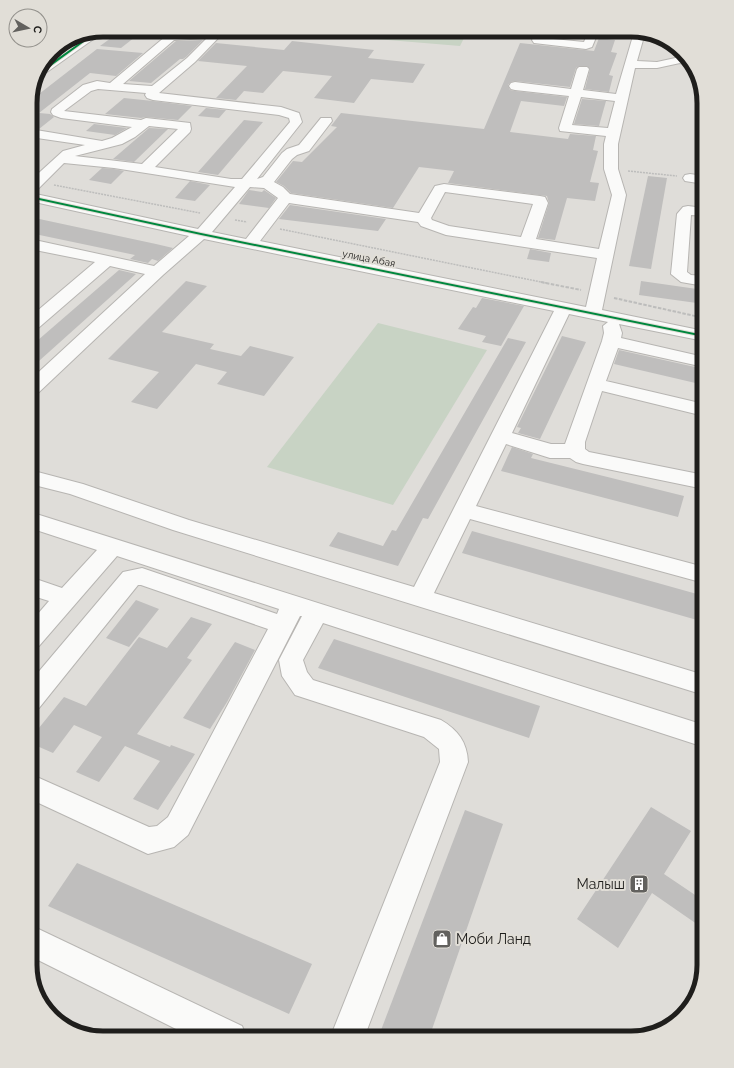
<svg xmlns="http://www.w3.org/2000/svg" width="734" height="1068" font-family="Raleway,sans-serif">
<style>
.green{fill:#c8d3c4}
.building{fill:#bfbebd}
.lines{fill:none;stroke-linecap:round;stroke-linejoin:round}
.minor-casing{stroke:#b7b5b2;stroke-width:2}
.path-far1{stroke:#bdbdbc;stroke-width:1.5;stroke-dasharray:2 1;stroke-linecap:butt}
.path{stroke:#bdbdbc;stroke-width:2;stroke-dasharray:3.5 1.5;stroke-linecap:butt}
.minor{fill:#fafaf9;fill-rule:evenodd}
.cycleway-casing{stroke:#e1ded7;stroke-width:2}
.cycleway{fill:#00873e;fill-rule:evenodd}
.labels{text-anchor:middle;stroke-width:4;stroke-linejoin:round;paint-order:stroke}
.far-street-label{font-size:10px;fill:#1f1e1c;stroke:#e1ded7}
.near-poi-label{font-size:14px;fill:#1f1e1c;stroke:#e1ded7;text-anchor:end}
.rim{fill:none;stroke:#1f1e1c;stroke-width:5}
</style>
<rect width="100%" height="100%" fill="#dfddd9"/>
<g class="green">
<path d="M356 30H468L460 46 352 37Z"/>
<path d="M378 323 487 350 393 505 267 467Z"/>
</g>
<g class="building">
<path d="M122 30H144L121 48 100 46Z"/>
<path d="M599 38 615 40 611 52 617 53 609 75 613 76 609 92 585 89 590 69 587 66H579L576 68 570 87 515 81 511 82 508 85 510 90 515 91 567 97 564 106 521 101 510 132 568 139 570 134 596 136 593 150 598 151 590 182 599 183 595 201 567 198 555 240 538 238 549 203 547 196 448 183 454 171 419 167 393 208 291 193 284 186 276 182 293 161 302 162 337 127 331 126 341 113 484 129 520 43 594 51Z"/>
<path d="M203 40 186 57 183 59H180L151 83 129 81 176 41Z"/>
<path d="M292 41 374 50 368 58 425 64 413 83 371 79 354 103 314 98 332 76 283 71 263 93 244 91 236 100 216 98 247 66 198 61 216 43 284 50Z"/>
<path d="M97 49 143 53 116 76 90 73 39 113 50 114 54 117 39 129 30 128V101Z"/>
<path d="M124 98 153 101 192 106 178 120 146 117 141 118 105 114Z"/>
<path d="M582 99 606 101 599 126 574 124Z"/>
<path d="M206 108 226 110 219 118 198 116Z"/>
<path d="M244 120 263 122 218 175 198 172Z"/>
<path d="M94 124 127 128 115 135 86 131Z"/>
<path d="M149 128 168 129 134 162 113 159Z"/>
<path d="M102 168 114 169 124 171 111 184 89 180Z"/>
<path d="M648 176 667 178 651 269 629 266Z"/>
<path d="M190 181 210 185 195 201 175 198Z"/>
<path d="M249 190 262 192 264 190 276 198 269 208 239 204Z"/>
<path d="M290 205 386 219 378 231 279 219Z"/>
<path d="M30 217 156 244 173 248 158 261 152 259 148 263 130 259 135 255 30 233Z"/>
<path d="M530 249 551 253 549 262 527 259Z"/>
<path d="M119 270 136 274 30 369V347Z"/>
<path d="M186 281 207 286 162 332 214 344 210 349 241 356 250 346 294 357 264 396 217 384 227 372 196 364 157 409 131 402 159 372 108 359Z"/>
<path d="M641 281 704 290V304L639 295Z"/>
<path d="M482 298 524 306 501 346 482 342 486 336 458 329 473 307 476 308Z"/>
<path d="M562 336 586 342 540 439 518 433 521 428 517 427Z"/>
<path d="M508 338 526 342 428 519 423 518 398 566 329 546 338 532 383 546 392 530 396 531Z"/>
<path d="M619 350 704 369V385L614 364Z"/>
<path d="M512 447 533 454 531 458 684 496 678 517 501 471Z"/>
<path d="M472 531 704 596V622L462 553Z"/>
<path d="M136 600 159 609 129 647 106 638Z"/>
<path d="M191 617 212 624 187 658 192 660 137 734 170 747 171 745 195 754 158 810 133 799 160 761 125 746 99 782 76 772 102 737 74 725 53 753 30 743V739L64 697 86 706 139 637 167 648Z"/>
<path d="M334 639 540 706 529 738 318 668Z"/>
<path d="M235 642 255 650 227 702 210 729 183 718Z"/>
<path d="M651 807 691 831 664 874 704 901V929L652 893 618 948 577 919Z"/>
<path d="M465 810 503 824 429 1038H378Z"/>
<path d="M77 863 312 964 289 1014 48 906Z"/>
</g>
<g class="lines">
<g class="minor-casing">
<g id="minor">
<path d="M103 30 102 33 47 72 42 73 47 62 88 33Z"/>
<path d="M226 30 195 62 159 93 281 107 299 113 302 122 257 179 263 177 282 153 287 149 299 145 321 118H331L332 121 309 151 297 155 292 159 274 182 283 187 290 194 419 213 435 186 444 184 540 196 545 197 548 203 536 239 599 249 612 195 604 169V144L606 136 560 131 559 128 569 96 515 90 511 89 509 86 511 83 515 82 571 89 577 69 579 67H587L589 69 583 90 616 94 633 36 605 33 600 30H635L645 33 637 61 657 62 680 57H685L692 64 680 63 657 68H635L618 144V169L626 195 602 310 704 331V341L619 324 622 333 621 338 704 357V367L618 348 606 381 704 404V416L602 391 585 442V449L589 452 704 475V489L583 464 576 462 570 458H550L506 444 476 506 704 567V583L470 519 434 593 704 675V695L173 530 70 494 30 484V470L83 484 189 520 414 587 554 311 204 239 163 275 37 394 30 396V380L145 274 110 266 36 330 30 331V317L95 262 30 249V239L154 266 189 236 30 201V181L63 151 85 145 30 137V129L102 141 112 138 132 127 61 118 53 115 51 112 52 109 83 85 97 81 110 83 166 36 182 32ZM207 38 187 58 152 86 123 84 174 40ZM98 89 146 93 145 95 147 98 153 100 279 115 289 118 290 122 242 179H231L155 167 190 132 191 129 190 123 146 118 141 120 64 111 91 91ZM581 97 615 101 608 128 572 125ZM149 126 178 129 142 164 75 156 122 144 135 137ZM64 163 114 168 235 187 198 229 31 193 35 192ZM250 187 264 188 278 198 246 239 212 232ZM445 192 533 204 521 237 449 226 432 220 431 218ZM289 203 418 222 421 226 446 235 597 258 586 307 260 241ZM569 314 608 322 603 326 604 333 602 341 565 444H551L512 433Z"/>
<path d="M537 30H547L543 38 584 42 589 30H599L592 47 586 49 534 43 532 40Z"/>
<path d="M690 174 704 176V184L685 181 683 178 685 175Z"/>
<path d="M688 206 704 208V216L691 215 687 272 691 275 704 276V286L681 282 671 274 677 214 683 207Z"/>
<path d="M30 512 704 725V747L323 623 303 660 307 672 313 680 441 720C458 730 467 742 468 762L364 1038H330L440 762 439 749 424 737 295 695 282 676 279 660 302 616H300L188 835 174 847 148 854 30 799V774L149 827 157 826 168 817 268 629 141 585H138L39 708 30 711V682L123 572 142 568 277 614 279 609 117 556 39 646 30 649V623L49 601 30 595V577L62 588 97 550 30 528Z"/>
<path d="M30 925 242 1026 247 1038H194L30 956Z"/>
</g>
</g>
<g class="path-far1">
<path d="M628 171 677 176"/>
<path d="M54 185 200 213"/>
<path d="M235 220 247 222"/>
<path d="M280 229 546 283"/>
</g>
<g class="path">
<path d="M541 282 581 290"/>
<path d="M614 298 704 318"/>
</g>
<use href="#minor" class="minor"/>
<g class="cycleway-casing">
<g id="cycleway">
<path d="M99 31 44 71H43L44 68 95 32Z"/>
<path d="M30 196 201 233 704 335V337L201 235 30 198Z"/>
</g>
</g>
<use href="#cycleway" class="cycleway"/>
</g>
<defs>
<g id="building-square" transform="scale(1)"><rect x="-9" y="-9" width="18" height="18" rx="4" fill="#62615e" stroke="#e1ded7"/><path d="M-4-6H4V6H1V3H-1V6H-4ZM-2.5-4.3h1.7v1.8h-1.7ZM.8-4.3h1.7v1.8H.8ZM-2.5-1h1.7V.8h-1.7ZM.8-1h1.7V.8H.8Z" fill="#fff"/></g>
<g id="shop-square" transform="scale(1)"><rect x="-9" y="-9" width="18" height="18" rx="4" fill="#62615e" stroke="#e1ded7"/><path d="M-5-2.5h2.3a2.7 3.5 0 0 1 5.4 0H5L5.5 6h-11ZM-1.5-2.5h3a1.5 2.3 0 0 0-3 0Z" fill="#fff"/></g>
</defs>
<g fill-rule="evenodd">
<use href="#building-square" x="639" y="884"/>
<use href="#shop-square" x="442" y="939"/>
</g>
<g class="labels">
<g class="far-street-label">
<text transform="translate(369 258) rotate(11)" y="4">улица Абая</text>
</g>
<g class="near-poi-label">
<text x="625" y="889">Малыш</text>
<text x="456" y="944" text-anchor="start">Моби Ланд</text>
</g>
</g>
<path d="M0 0H734V1068H0ZM103 37H631A66 66 0 0 1 697 103V965A66 66 0 0 1 631 1031H103A66 66 0 0 1 37 965V103A66 66 0 0 1 103 37Z" fill="#e1ded7" fill-rule="evenodd"/>
<path class="rim" d="M103 37H631A66 66 0 0 1 697 103V965A66 66 0 0 1 631 1031H103A66 66 0 0 1 37 965V103A66 66 0 0 1 103 37Z"/>
<g transform="translate(28 28) rotate(99)"><circle r="19" fill="#e1ded7" stroke="#93918c"/>
<path d="M0-3L7 15L0 10L-7 15Z" fill="#62615e"/>
<text y="-6" font-size="11" font-weight="bold" text-anchor="middle" fill="#1f1e1c">С</text>
</g>
</svg>
